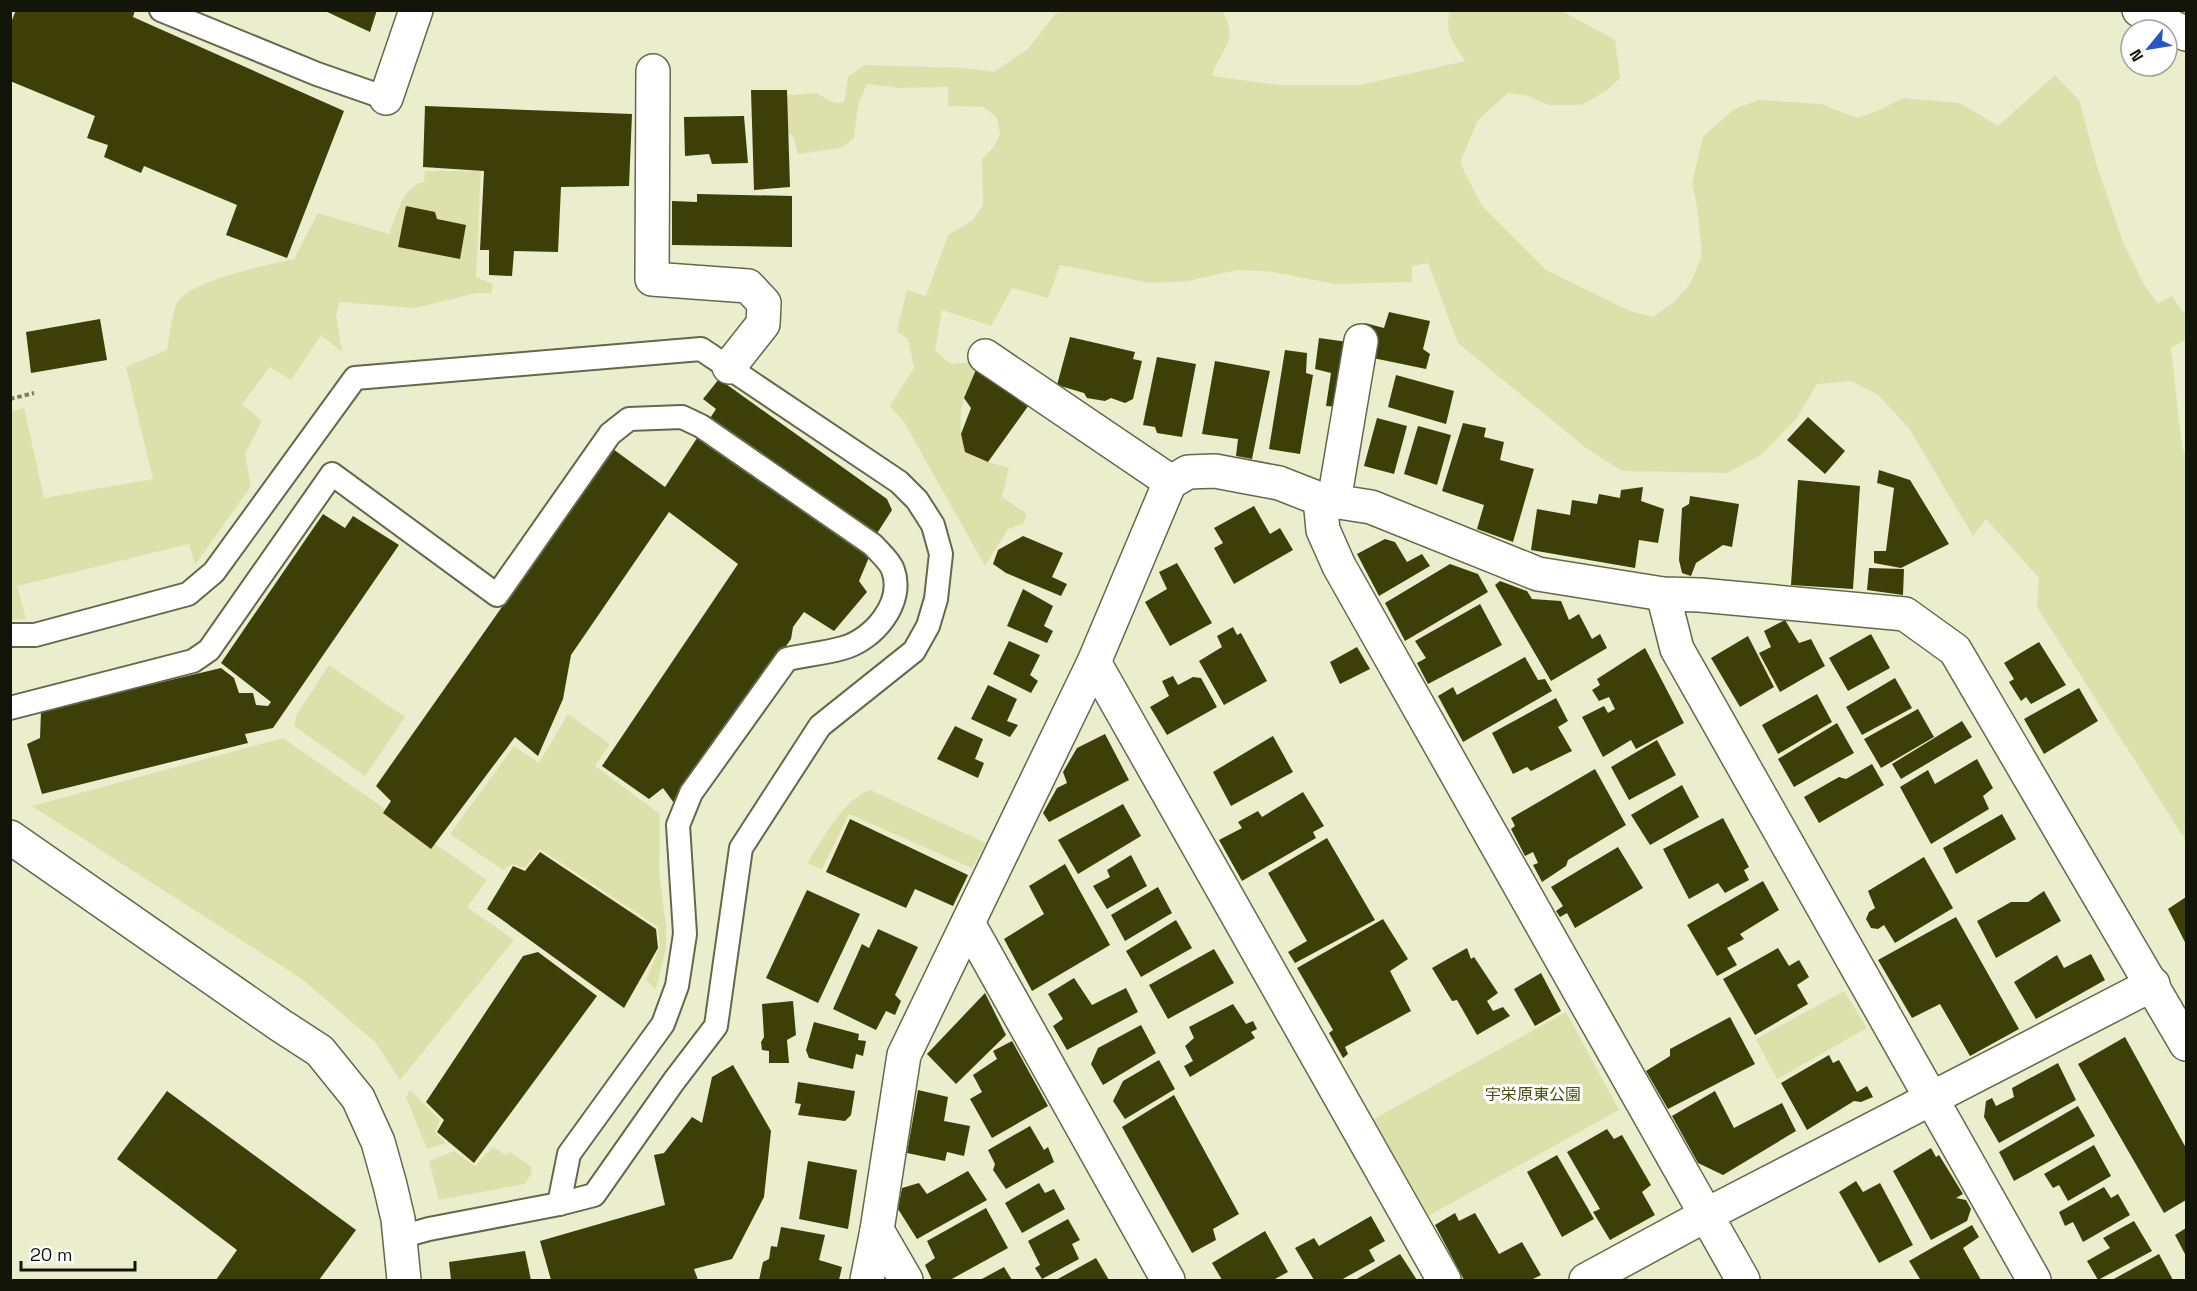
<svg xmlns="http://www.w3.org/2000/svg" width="2197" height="1291" font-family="'Space Grotesk','Noto Sans JP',sans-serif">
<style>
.green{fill:#dce1ab}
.building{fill:#3d3f09}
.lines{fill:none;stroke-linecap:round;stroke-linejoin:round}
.lane-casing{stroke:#65684a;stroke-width:26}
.street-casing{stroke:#65684a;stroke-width:36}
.secondary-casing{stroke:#65684a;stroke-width:36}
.path{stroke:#7b7d67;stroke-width:4;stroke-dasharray:4.5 3;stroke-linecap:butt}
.lane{stroke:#fff;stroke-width:22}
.street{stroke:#fff;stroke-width:33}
.secondary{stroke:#fff;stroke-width:33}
.labels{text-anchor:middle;stroke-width:6;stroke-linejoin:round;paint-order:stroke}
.park-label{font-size:16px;fill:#494c0d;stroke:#fff}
</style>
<rect width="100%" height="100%" fill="#ebeecc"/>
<g class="green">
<path d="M1070 11H1223C1239 43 1221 48 1212 76L1278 85H1360L1465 61C1454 43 1443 32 1450 11H1562L1615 40 1620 78 1606 91 1581 105H1549L1525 95 1508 93 1478 120 1460 163 1482 206 1546 270 1630 311 1653 317 1674 302 1690 284 1702 256 1697 207 1692 183 1703 137 1734 109 1759 100 1821 104 1858 118 1877 111 1903 98 1960 103 1998 126 2055 75 2079 100 2097 166 2123 242 2143 283 2158 304 2172 296 2186 316V340L2171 347 2182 448 2186 454V841L2037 607 2039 578 1986 519 1973 536 1909 428 1878 395 1851 381 1817 384 1796 419 1761 455 1727 473 1622 471 1586 448 1458 343 1428 263 1412 266V282L1335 284 1267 271 1236 270 1188 281 1150 283 1060 265 1048 298 1012 288 991 326 942 310 935 350 950 364 971 362 978 365C962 401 956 411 965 451L979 459 1009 468 1002 497 1027 514 1023 524 1008 529 985 566 904 422 890 406 914 368 908 339 897 331 907 290 926 296 948 235 973 220 983 205 982 159 993 148 1000 135 997 118 984 107 948 106V87L899 88 867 84 858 105 854 138 841 148 798 154 793 136 771 126 775 107 789 95 816 93 835 103 844 102 848 77 865 65 965 68 994 72 1028 49 1056 13Z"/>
<path d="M425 171H481L476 277 493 284 491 293H476L415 308 339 302 336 316 342 352 321 335 291 380 270 367 242 404 262 421 245 454 251 486 195 565 189 544 17 586 26 619 11 620V412L24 408 44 498 153 479 126 367 167 350C170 335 171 316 177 303 189 280 268 265 294 259L318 213 389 234C397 215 402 186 424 182Z"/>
<path d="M329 665 405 717 365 776 294 726 296 716Z"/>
<path d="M568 714 610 744 595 766 660 814 659 873 666 925V947L656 989 646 980 660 946 658 927 540 849 525 868 512 864 503 870 450 834 514 746 539 763Z"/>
<path d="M283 738 487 880 467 907 514 940 400 1080 375 1042 302 979 32 806Z"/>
<path d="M870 790 986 843 972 868 849 814 822 869 807 863C824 839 841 801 870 790Z"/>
<path d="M1844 991 1867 1028 1777 1079 1756 1039Z"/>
<path d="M1566 1012 1619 1110 1426 1217 1370 1121Z"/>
<path d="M410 1090 440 1120 435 1132 446 1143 427 1149 406 1097Z"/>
<path d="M493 1147 507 1156 510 1152 531 1167 532 1172 525 1184 439 1200 429 1161 454 1151 475 1166Z"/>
</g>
<g class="building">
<path d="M16 10H135L133 17 344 111 287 258 226 235 237 205 144 166 141 173 104 157 108 145 87 138 95 116 10 81V25Z"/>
<path d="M323 10H377L370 32Z"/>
<path d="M751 90H787L790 187 754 190Z"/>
<path d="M425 106 632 114 629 186 561 187 558 252 514 251 512 276 489 275V250H480L484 171 423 167Z"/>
<path d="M744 116 748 163 712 164 709 154 685 156 684 117Z"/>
<path d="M697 194 792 196V247L672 245V201L697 202Z"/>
<path d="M406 206 435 212 437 219 466 225 460 259 398 247Z"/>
<path d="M1389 312 1430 321 1423 349 1430 354 1426 369 1373 358 1377 338 1363 333 1365 323 1384 328Z"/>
<path d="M100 319 107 360 31 373 26 332Z"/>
<path d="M1070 337 1135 352 1133 359 1142 361 1133 399 1125 403 1111 398 1105 401 1087 398 1084 393 1057 385Z"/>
<path d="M1319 338 1348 342 1339 407 1326 406 1331 373 1315 369Z"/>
<path d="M1285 350 1307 353 1306 373 1313 375 1300 454 1269 449Z"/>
<path d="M1157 357 1196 364 1182 437 1157 433 1155 427 1143 425Z"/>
<path d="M1215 361 1270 371 1252 459 1236 456 1238 439 1202 434Z"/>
<path d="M978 365 1031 402 988 462 965 452 961 434 971 408 964 398Z"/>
<path d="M1396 375 1454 391 1446 424 1388 407Z"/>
<path d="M719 379 887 499 892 510 865 552 870 555 859 581 867 592 834 631 804 612 793 627 791 639 674 803 663 788 649 799 602 766 738 564 669 512 571 655 563 699 538 756 515 737 431 849 383 813 391 801 376 786 613 449 665 487 716 409 703 399Z"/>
<path d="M1808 417 1845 451 1825 474 1787 440Z"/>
<path d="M1377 418 1407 426 1394 474 1364 466Z"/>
<path d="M1463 423 1486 428 1484 437 1504 442 1500 460 1534 469 1513 542 1477 529 1484 505 1442 491Z"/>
<path d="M1418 426 1451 435 1437 485 1404 474Z"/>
<path d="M1879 470 1910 480 1949 544 1901 568 1874 563V551H1886L1894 488 1877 483Z"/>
<path d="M1798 480 1860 486 1853 589 1791 585Z"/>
<path d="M1643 487 1641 501 1664 509 1658 543 1639 540 1635 568 1531 550 1537 509 1570 515 1572 500 1597 504 1599 494 1620 498 1621 490Z"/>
<path d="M1690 496 1739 504 1732 547 1723 545 1696 563 1691 576 1682 573 1679 560 1682 508 1689 504Z"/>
<path d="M1254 506 1270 534 1280 528 1293 550 1234 584 1214 548 1223 543 1214 528Z"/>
<path d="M323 514 345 528 353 516 399 545 273 728 245 734 248 743 42 794 27 744 40 738 41 711 221 668 234 678 239 693H253L256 705 268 706 271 702 221 663Z"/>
<path d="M1023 536 1063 553 1052 577 1067 584 1061 596 1006 573 993 564 998 550Z"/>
<path d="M1385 539 1395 542 1407 562 1422 554 1430 566 1379 596 1357 554Z"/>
<path d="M1177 563 1212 623 1170 646 1145 602 1167 589 1159 572Z"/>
<path d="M1450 564 1478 574 1488 592 1405 641 1385 603Z"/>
<path d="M1869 568 1904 569 1903 595 1867 590Z"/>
<path d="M1500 581 1527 591 1532 599 1561 601 1569 620 1579 614 1592 639 1600 634 1607 648 1551 681 1495 585Z"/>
<path d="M1023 589 1053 606 1044 626 1053 631 1047 643 1007 626Z"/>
<path d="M1480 604 1502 645 1428 684 1417 663 1426 658 1415 641Z"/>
<path d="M1785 620 1799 643 1811 639 1825 666 1780 692 1759 653 1771 647 1764 631Z"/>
<path d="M1233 627 1237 635 1241 633 1267 681 1224 705 1199 661 1222 647 1217 636Z"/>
<path d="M1871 634 1890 668 1848 691 1829 658Z"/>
<path d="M1748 636 1774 687 1740 707 1711 658Z"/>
<path d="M1009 641 1040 655 1030 675 1038 681 1031 693 993 674Z"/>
<path d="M2039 642 2066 685 2031 704 2026 697 2021 701 2009 682 2014 679 2004 663Z"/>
<path d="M1357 647 1370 669 1340 684 1330 662Z"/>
<path d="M1645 648 1684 723 1636 749 1631 740 1603 757 1582 717 1604 706 1608 713 1615 709 1609 697 1599 701 1592 690 1600 685 1597 679Z"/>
<path d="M1525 657 1538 680 1545 679 1552 691 1463 742 1438 696 1453 687 1457 695Z"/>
<path d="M1173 676 1178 685 1193 677 1201 678 1217 707 1167 735 1150 707 1169 696 1162 681Z"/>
<path d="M1895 678 1912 708 1862 735 1846 707Z"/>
<path d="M988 685 1017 699 1007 721 1018 725 1010 737 971 719Z"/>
<path d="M2079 688 2098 721 2044 754 2024 719Z"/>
<path d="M1817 694 1832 722 1778 754 1762 725Z"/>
<path d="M1556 698 1568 721 1558 727 1572 751 1531 771 1527 767 1513 774 1492 733Z"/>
<path d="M1918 709 1934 737 1881 768 1864 739Z"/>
<path d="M1962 721 1972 737 1901 779 1892 764Z"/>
<path d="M1837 723 1854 753 1794 787 1778 759Z"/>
<path d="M955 726 983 739 975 759 984 763 978 778 937 759Z"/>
<path d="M1105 734 1129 780 1049 822 1043 813 1057 788 1067 783 1063 772 1077 748Z"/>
<path d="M1273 736 1293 772 1231 806 1213 772Z"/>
<path d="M1657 740 1676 775 1629 800 1611 767Z"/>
<path d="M1977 759 1993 788 1983 796 1989 809 1931 844 1900 787 1928 770 1935 784Z"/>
<path d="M1872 764 1884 785 1819 823 1804 797 1839 777 1846 779Z"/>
<path d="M1595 769 1626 825 1568 860 1566 866 1542 882 1533 865 1538 863 1533 852 1525 856 1511 829 1515 826 1511 818Z"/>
<path d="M1682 785 1699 817 1650 845 1631 815Z"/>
<path d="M1303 792 1324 826 1313 832 1316 838 1242 881 1219 840 1242 828 1238 822 1258 811 1262 817Z"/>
<path d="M1123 804 1141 836 1078 874 1058 840Z"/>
<path d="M2002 814 2016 839 1956 874 1943 848Z"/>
<path d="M1723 818 1749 867 1744 870 1749 880 1725 893 1718 883 1689 899 1663 849Z"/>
<path d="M850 819 968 875 953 906 915 889 906 908 826 872Z"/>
<path d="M1327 838 1375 920 1295 963 1288 952 1307 941 1268 873Z"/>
<path d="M1618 847 1643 888 1575 928 1567 913 1560 917 1556 911 1563 906 1551 887Z"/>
<path d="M540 852 656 929 658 948 624 1008 487 909 513 866 525 871Z"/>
<path d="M1131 855 1147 886 1107 909 1093 886 1110 877 1107 870Z"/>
<path d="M1924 857 1953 908 1895 943 1884 925 1878 929 1871 928 1866 919 1869 912 1875 908 1868 891Z"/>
<path d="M1065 864 1110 945 1032 991 1004 939 1044 914 1029 886Z"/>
<path d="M1763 881 1779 910 1740 934 1744 939 1727 948 1737 965 1717 976 1687 925Z"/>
<path d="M1158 887 1172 913 1125 941 1111 915Z"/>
<path d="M807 890 860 914 818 1003 766 978Z"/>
<path d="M2044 891 2061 921 1996 958 1977 921 2011 902H2028Z"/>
<path d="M2186 897V944L2168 909Z"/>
<path d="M1956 917 2019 1029 1970 1056 1940 1004 1912 1018 1878 960Z"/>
<path d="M1383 919 1408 959 1390 971 1411 1011 1345 1047 1348 1054 1343 1058 1329 1033 1333 1030 1297 968Z"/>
<path d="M1176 920 1192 948 1141 977 1126 951Z"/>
<path d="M878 929 918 947 895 995 901 1001 895 1015 886 1011 876 1030 833 1009 862 944 869 948Z"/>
<path d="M1467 948 1471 959 1474 957 1498 993 1487 1001 1493 1011 1503 1007 1510 1016 1477 1035 1457 1000 1452 1001 1432 968Z"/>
<path d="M1778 948 1789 966 1799 960 1809 977 1797 985 1808 1004 1755 1035 1723 979Z"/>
<path d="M1214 949 1234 983 1168 1019 1149 985Z"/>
<path d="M538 952 597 996 474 1163 437 1132 444 1120 426 1102 523 956Z"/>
<path d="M2091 954 2105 980 2036 1019 2014 982 2057 955 2064 968Z"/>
<path d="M1541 973 1561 1011 1535 1026 1514 989Z"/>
<path d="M1074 978 1092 1005 1126 988 1138 1012 1067 1050 1053 1026 1063 1019 1048 994Z"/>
<path d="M985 993 1006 1035 956 1084 927 1054Z"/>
<path d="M793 1001 796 1035 787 1040 789 1063H769V1051L762 1050 761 1042 764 1037 762 1004Z"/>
<path d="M1233 1004 1246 1024 1253 1021 1257 1029 1251 1032 1255 1038 1190 1077 1184 1066 1193 1061 1185 1046 1194 1038 1189 1027Z"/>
<path d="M1730 1017 1755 1064 1668 1109 1646 1071 1670 1056V1049Z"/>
<path d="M814 1022 859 1034 858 1040 866 1041 863 1056 856 1054 853 1069 809 1058 806 1050Z"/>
<path d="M1141 1025 1156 1053 1103 1085 1091 1064 1098 1048Z"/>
<path d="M2125 1037 2186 1148V1200L2164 1213 2078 1064Z"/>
<path d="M1012 1041 1048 1106 992 1138 970 1099 982 1092 973 1075 997 1059 993 1051Z"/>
<path d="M1829 1055 1833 1063 1839 1060 1857 1092 1867 1086 1873 1097 1861 1102 1854 1101 1807 1130 1781 1083Z"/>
<path d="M1159 1060 1175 1089 1125 1119 1113 1101 1123 1081Z"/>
<path d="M2058 1063 2076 1100 1999 1143 1984 1117 1986 1101 1992 1098 1996 1106 2014 1097 2012 1088Z"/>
<path d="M733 1065 771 1131 764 1197 732 1259 694 1269 698 1280H551L540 1241 665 1205 654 1155 664 1153 692 1117 702 1123 712 1077Z"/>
<path d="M798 1082 855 1091 851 1115 845 1121 798 1115 801 1104 795 1103Z"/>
<path d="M918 1090 948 1097 944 1121 970 1126 964 1156 947 1152 945 1161 907 1153Z"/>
<path d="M167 1091 356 1230 319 1280H216L237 1250 117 1159Z"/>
<path d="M1715 1091 1734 1128 1782 1103 1796 1131 1723 1175 1698 1163 1672 1116Z"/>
<path d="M1174 1095 1239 1214 1213 1229 1216 1240 1192 1253 1122 1127Z"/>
<path d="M2078 1106 2095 1136 2014 1181 1999 1152Z"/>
<path d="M1030 1126 1044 1150 1048 1147 1054 1162 1006 1189 993 1170 995 1164 988 1150Z"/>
<path d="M1607 1129 1614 1139 1622 1135 1651 1185 1642 1192 1655 1215 1610 1240 1593 1212 1600 1209 1567 1152Z"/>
<path d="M2094 1145 2111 1176 2068 1201 2059 1185 2053 1188 2044 1174Z"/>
<path d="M1931 1148 1936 1157 1939 1155 1963 1194 1956 1198 1966 1200 1971 1209 1967 1221 1931 1240 1893 1171Z"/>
<path d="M1557 1155 1594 1219 1562 1237 1527 1172Z"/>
<path d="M808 1161 857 1170 848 1229 799 1219Z"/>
<path d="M968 1171 987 1200 917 1239 898 1209 902 1188 919 1183 927 1194Z"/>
<path d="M1856 1181 1863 1192 1880 1183 1913 1245 1879 1263 1839 1192Z"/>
<path d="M1039 1183 1045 1193 1054 1189 1065 1209 1022 1233 1005 1203Z"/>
<path d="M2104 1187 2111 1198 2118 1194 2130 1215 2083 1242 2073 1222 2065 1226 2059 1212Z"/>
<path d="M986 1208 1008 1248 950 1280H932L925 1265 935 1258 927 1241Z"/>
<path d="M1455 1213 1459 1221 1475 1213 1499 1254 1522 1242 1541 1275 1531 1280H1464L1435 1225Z"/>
<path d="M1371 1216 1385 1241 1369 1250 1375 1261 1341 1280H1314L1295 1248 1314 1238 1319 1246Z"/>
<path d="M1068 1219 1080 1240 1072 1244 1079 1259 1042 1279 1035 1268 1040 1265 1028 1241Z"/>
<path d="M2134 1221 2152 1251 2098 1280 2087 1261 2110 1248 2103 1238Z"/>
<path d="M1972 1225 1979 1237 1963 1248 1981 1280H1917L1920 1279 1909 1261Z"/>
<path d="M781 1227 825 1235 819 1260 842 1267 839 1280H759L763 1262 769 1259 771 1246 777 1247Z"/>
<path d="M2186 1228V1256L2175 1235Z"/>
<path d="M1265 1231 1288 1272 1273 1280H1222L1212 1263Z"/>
<path d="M525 1251 531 1280H451L449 1262Z"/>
<path d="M1400 1254 1417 1280H1355Z"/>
<path d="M2159 1254 2173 1280H2112Z"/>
<path d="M1096 1258 1109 1280H1056Z"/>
<path d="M1004 1267 1012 1280H980Z"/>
</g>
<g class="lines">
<g class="lane-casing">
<g id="lane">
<path d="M161 10 317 74 386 98"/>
<path d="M10 635H35L188 594 214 572 355 378 701 349 899 482 917 500 933 525 941 554 936 599 928 626 914 651 820 726 741 848 716 1026 674 1081 594 1195 559 1204 429 1229 400 1237"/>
<path d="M10 708 193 661 209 650 332 474 497 595 610 434 629 419 682 417 701 426 873 545C879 552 890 561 893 570 905 603 873 640 843 648 825 653 806 655 787 659L691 793 678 825 685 934 677 986 663 1024 569 1154 559 1204"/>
</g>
</g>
<g class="street-casing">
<g id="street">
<path d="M2139 10 2186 34"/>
<path d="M653 71 652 279 748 286 764 303 763 324 729 367"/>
<path d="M386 98 416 10"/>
<path d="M985 356 1171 482"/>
<path d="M1320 499 1323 530 1339 566 1743 1280"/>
<path d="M1334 501 1361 341"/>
<path d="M1663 594 1677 649 2034 1280"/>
<path d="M1094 662 1444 1280"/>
<path d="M968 923 1168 1280"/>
<path d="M877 1230 906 1280"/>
<path d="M867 1280 877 1230 904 1055 1094 662 1167 489 1171 482 1188 472 1215 471 1279 483 1320 499 1371 507 1538 574 1663 594 1700 595 1905 614 1955 650 2186 1044"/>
<path d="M1586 1280 1706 1215 2153 984"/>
</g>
</g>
<g class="secondary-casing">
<path id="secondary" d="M10 837 280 1025 320 1051 358 1098 378 1142 390 1185 398 1219 404 1280"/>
</g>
<path class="path" d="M10 399 34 393"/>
<use href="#lane" class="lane"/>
<use href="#street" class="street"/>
<use href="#secondary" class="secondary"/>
</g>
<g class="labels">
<g class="park-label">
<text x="1533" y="1100">宇栄原東公園</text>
</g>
</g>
<rect width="2197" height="1291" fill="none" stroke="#141509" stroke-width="24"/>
<g transform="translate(2149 48) rotate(240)"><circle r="28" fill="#ffffff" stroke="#a1a19d" stroke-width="1.5"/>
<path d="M0-4.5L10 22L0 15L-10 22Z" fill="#2556c4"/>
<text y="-9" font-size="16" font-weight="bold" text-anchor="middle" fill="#141509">N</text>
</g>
<path d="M21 1261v9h114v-9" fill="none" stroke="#141509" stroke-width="3"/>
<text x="30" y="1261" font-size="18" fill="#141509" stroke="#ffffff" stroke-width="4.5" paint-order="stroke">20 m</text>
</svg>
